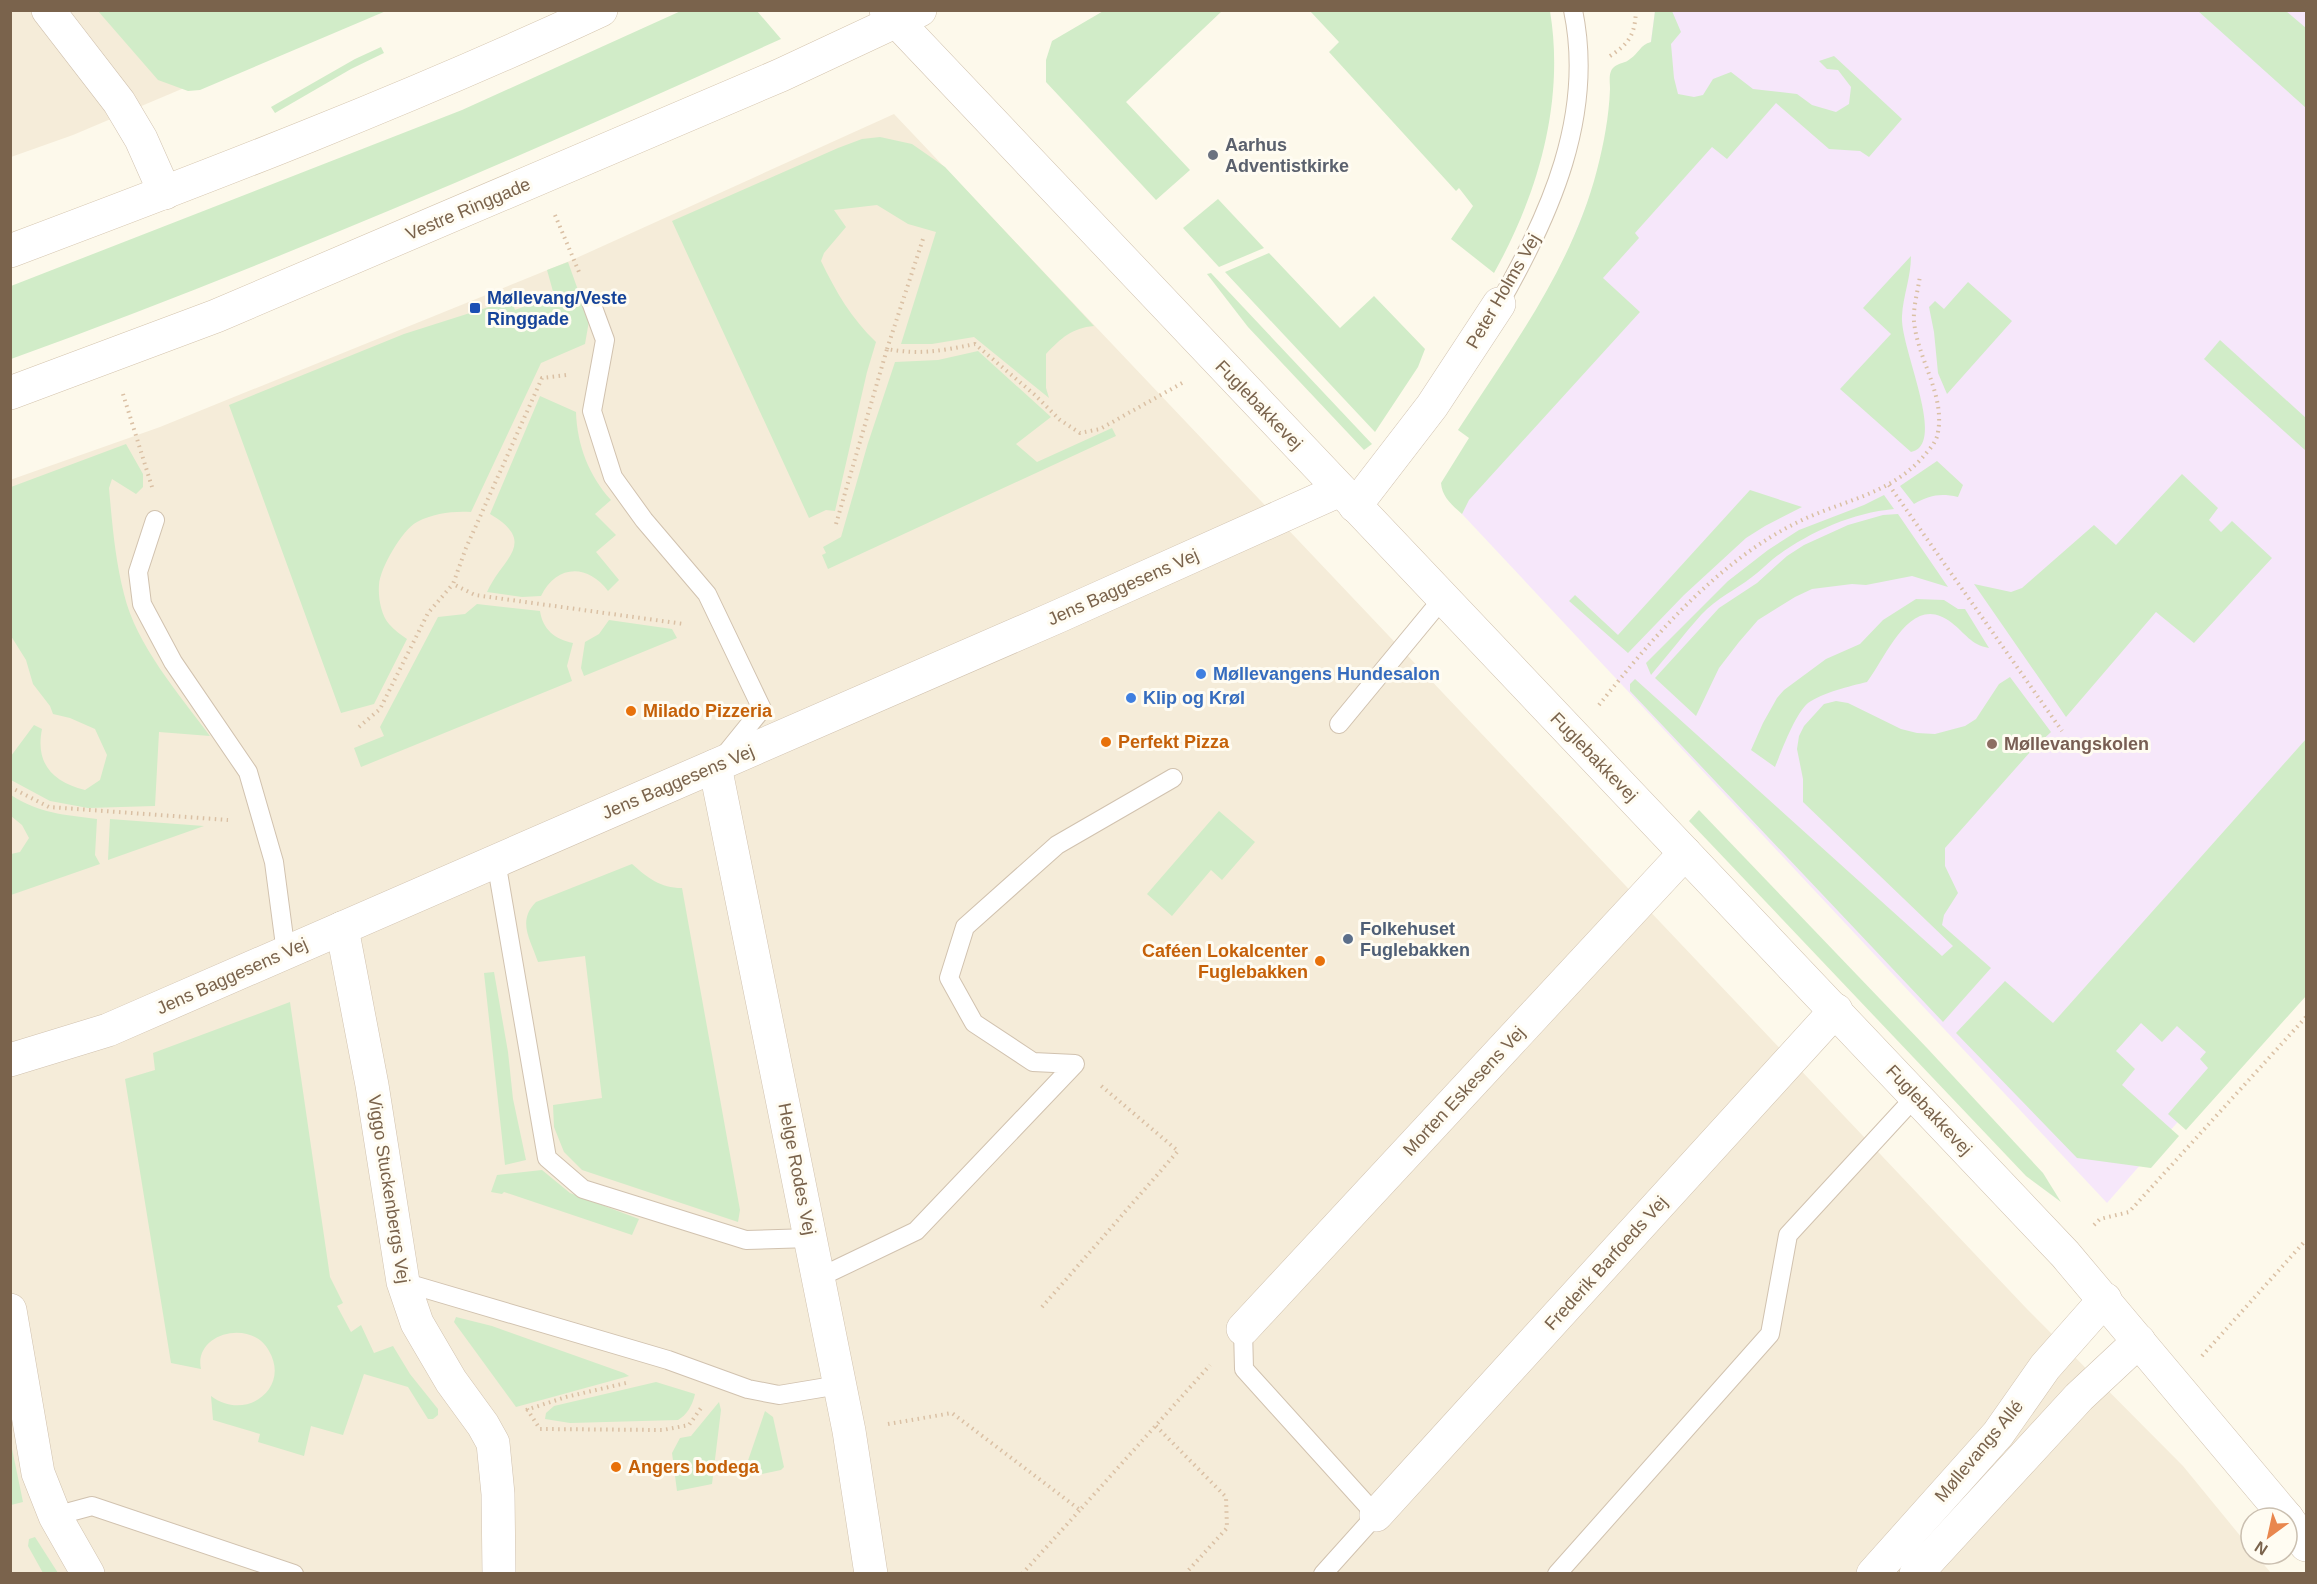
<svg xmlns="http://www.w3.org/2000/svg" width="2317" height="1584" font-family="Arial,sans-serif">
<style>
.residential{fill:#f5ecd9}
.education{fill:#f6e7fa}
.green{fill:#d1ecc8}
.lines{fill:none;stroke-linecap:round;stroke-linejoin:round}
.lane-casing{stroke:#d1c2af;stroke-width:20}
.street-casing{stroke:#d1c2af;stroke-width:34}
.secondary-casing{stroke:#d4c4ad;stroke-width:34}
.path{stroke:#dac0a4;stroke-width:4;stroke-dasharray:1.5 4.5;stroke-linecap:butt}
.lane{stroke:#fff;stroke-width:18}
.street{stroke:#fff;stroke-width:33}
.secondary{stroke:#fff;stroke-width:33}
.worship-dot{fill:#6b7280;stroke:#fffcf2;stroke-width:2}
.transit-dot{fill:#1a4fb4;stroke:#fffcf2;stroke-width:2}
.shop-dot{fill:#3f7fe0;stroke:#fffcf2;stroke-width:2}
.food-dot{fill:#e8710a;stroke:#fffcf2;stroke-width:2}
.education-dot{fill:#8d6e63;stroke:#fffcf2;stroke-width:2}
.service-dot{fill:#5c6f8a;stroke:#fffcf2;stroke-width:2}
.labels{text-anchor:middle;stroke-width:6;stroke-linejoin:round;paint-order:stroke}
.worship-label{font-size:18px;font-weight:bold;fill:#5b616d;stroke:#fffcf2;text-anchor:start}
.street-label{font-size:18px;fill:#7a634c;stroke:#fffcf2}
.transit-label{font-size:18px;font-weight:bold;fill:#164399;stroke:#fffcf2;text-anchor:start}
.shop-label{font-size:18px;font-weight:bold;fill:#366cbe;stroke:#fffcf2;text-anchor:start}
.food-label{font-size:18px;font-weight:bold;fill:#c56008;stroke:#fffcf2;text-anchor:start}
.education-label{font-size:18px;font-weight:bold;fill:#785e54;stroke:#fffcf2;text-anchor:start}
.service-label{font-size:18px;font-weight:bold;fill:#4e5e75;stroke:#fffcf2;text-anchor:start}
</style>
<rect width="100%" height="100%" fill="#fdf9eb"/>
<g class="residential">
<path d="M11 11H366L73 135 11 157Z"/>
<path d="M894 114 2027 1309 2183 1466 2251 1549V1554H2255L2271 1573H11L10 480 160 427 572 260Z"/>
</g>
<path class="education" d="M1655 11H2306V975L2107 1203 1462 514 1650 48Z"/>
<g class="green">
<path d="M683 10 757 11 781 39C528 154 272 264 11 359V286L462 110Z"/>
<path d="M1105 10 1222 11 1126 102 1190 170 1156 200 1046 82V60L1052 41Z"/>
<path d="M98 11H386L200 90 188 91 158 80Z"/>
<path d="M1310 11H1550C1565 102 1538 194 1494 273L1451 239 1473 206 1459 188 1456 191 1329 52 1339 42Z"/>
<path d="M1655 11H1672L1681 32 1671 44 1674 78 1678 94 1694 97 1703 95 1713 79 1731 72 1753 89 1797 94 1812 105 1836 112 1849 104 1851 87 1838 70 1827 69 1819 61 1834 56 1902 119 1869 157 1860 151 1829 149 1776 103 1727 159 1712 147 1635 233 1639 238 1603 278 1640 312 1469 500 1462 514C1452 505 1442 497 1441 483L1469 438 1458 430C1512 347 1572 267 1597 170 1604 143 1609 116 1610 89 1610 82 1608 72 1614 67 1618 63 1626 63 1630 59 1639 53 1640 45 1651 42Z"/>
<path d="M2198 11H2286L2306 28V108Z"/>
<path d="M381 47 384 53 351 69 275 113 271 107 355 59Z"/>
<path d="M880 137 912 144 945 167 1094 326C1072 328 1061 338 1046 354V388L1049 398 974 337 932 344H901L936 232 908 224 877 205 834 210 846 227 824 253 821 261C836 292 851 318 876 342L867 372 835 511 826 510 809 518 672 221 838 148 862 139Z"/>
<path d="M1218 199 1264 248 1219 267 1183 228Z"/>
<path d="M1269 253 1340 328 1374 296 1425 349 1418 367 1375 432 1225 272Z"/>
<path d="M1911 256C1911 277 1903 296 1902 316 1900 345 1940 429 1919 448 1917 450 1914 451 1911 452L1840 389 1891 334 1863 308Z"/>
<path d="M568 262 589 321 585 344 541 363 471 512C453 511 434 513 417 522 402 530 380 568 379 585 378 597 381 615 389 624 394 630 401 635 407 639L374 704 341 713 229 405 404 334 511 300 515 310 554 295 547 270Z"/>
<path d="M1211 273 1372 444 1364 450 1248 327 1207 274Z"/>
<path d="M1968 282 2012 321 1947 394 1938 373 1934 332 1929 307 1935 301 1944 309Z"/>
<path d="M2220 340 2306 418V448L2305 450 2204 359Z"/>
<path d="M978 351 1051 417 1016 444 1037 462 1112 428 1116 436 828 569 822 555 826 553 823 547 841 537 868 443 895 362 938 360Z"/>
<path d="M540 396 576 412C577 445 589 476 611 500L595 514 616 535 596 552 619 580 608 591C587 563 556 565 541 596L522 597 487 592C502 558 539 543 490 514Z"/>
<path d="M126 444 143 474V487L136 494 112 479 109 488C112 522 115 559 124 594 136 645 179 694 210 736L159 732 155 806 88 808 50 801 11 780 12 770 11 756 34 725 42 729C35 764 53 782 85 790L100 780 107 755 95 729 70 718 53 714 50 706 33 684 26 660 11 636V487Z"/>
<path d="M1937 461 1963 485 1958 497C1940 493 1930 495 1914 504L1900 486Z"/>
<path d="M2182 474 2218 508 2209 520 2221 532 2232 521 2272 558 2194 643 2156 612 2066 717 1974 584 2011 592 2022 588 2094 525 2116 545Z"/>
<path d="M1750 490 1802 507 1765 526 1746 538 1684 595 1628 653 1569 601 1575 595 1618 635Z"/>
<path d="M1884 495 1894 509C1851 513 1807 533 1773 559 1766 565 1760 571 1752 577 1734 591 1718 597 1701 615 1684 634 1668 655 1651 675L1646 663 1728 581 1768 550 1799 530 1864 505Z"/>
<path d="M1898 514 1948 587 1912 576 1866 585 1852 584 1812 589 1795 597 1758 620 1739 642 1719 668 1696 716 1655 678 1719 608 1757 583 1787 556 1804 545 1848 525 1883 515Z"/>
<path d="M1916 599 1944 600 1958 609H1965L1989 648C1971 645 1965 633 1952 623 1911 590 1887 656 1867 682 1850 686 1822 693 1808 703 1795 714 1782 750 1775 767L1751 750 1763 723 1777 698 1784 690 1826 659 1860 644 1883 620Z"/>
<path d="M477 604 540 611C543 630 555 639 573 643L567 666 572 681 361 767 354 748 384 736 380 727 438 617 465 614Z"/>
<path d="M609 620 672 629 677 638 584 676 581 668 585 642 599 634Z"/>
<path d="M2010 677 2051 732 2031 751 1945 848V866L1958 893 1944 915 1942 925 1991 968 1943 1022 1630 691V684L1635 679 1942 956 1953 946 1803 802V779L1797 749 1799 736 1804 726 1824 704 1836 701 1848 703 1901 729 1917 733 1935 734 1965 726 1976 719 1999 684Z"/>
<path d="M2306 739V996L2186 1130 2168 1114 2208 1068 2200 1059 2206 1052 2177 1026 2162 1042 2141 1023 2116 1051 2135 1069 2122 1085 2179 1136 2151 1168 2077 1158 1956 1033 2005 981 2053 1023Z"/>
<path d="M11 795C38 813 65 815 97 819L95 855 100 864 11 895V854L20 852 29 838 22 825 11 816Z"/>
<path d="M1699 810 1927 1048 2043 1173 2061 1202 2026 1176 1689 821Z"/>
<path d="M1219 811 1255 842 1222 880 1211 870 1172 916 1147 894Z"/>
<path d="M110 819 204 826 108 860Z"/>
<path d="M632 864C648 878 660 888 682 888L740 1210 738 1222 582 1170 564 1152 554 1127 553 1105 602 1098 585 956 538 962C530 939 517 921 536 902Z"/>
<path d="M494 972 508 1052 513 1099 526 1160 505 1165 484 973Z"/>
<path d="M290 1002 330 1277 343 1303 337 1306 351 1332 361 1325 374 1353 393 1346 410 1374 438 1409V1415L433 1419H428L408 1387 364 1374 343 1435 311 1426 304 1456 258 1442 260 1434 213 1420 211 1396C245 1422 291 1389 269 1351 252 1318 193 1333 201 1369L171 1363 125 1079 155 1070 153 1053Z"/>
<path d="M542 1170 570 1193 639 1219 632 1235 504 1192 502 1194 491 1192 497 1175Z"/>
<path d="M456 1317 492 1326 624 1373 629 1376 516 1407 454 1322Z"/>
<path d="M656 1382 695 1394C693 1404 687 1415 678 1420L570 1423 545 1419 546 1413 554 1406Z"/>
<path d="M719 1402 721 1410 712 1484 677 1491 672 1453 680 1438 691 1436Z"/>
<path d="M765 1411 773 1417 784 1467 781 1470 742 1478Z"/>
<path d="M10 1439 23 1502 11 1505H10Z"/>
<path d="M35 1537 58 1573H43L28 1546 29 1539Z"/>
</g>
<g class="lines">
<g class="lane-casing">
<g id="lane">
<path d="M591 302 605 340 592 411 613 477 644 520 707 594 762 709 724 756"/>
<path d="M1499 304C1550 215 1595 115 1573 10"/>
<path d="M155 520 138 572 142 604 173 662 248 772 274 862 286 953"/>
<path d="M1339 724 1443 598"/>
<path d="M496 861 547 1158 583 1189 746 1240 811 1238"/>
<path d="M818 1278 916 1231 1075 1064 1033 1062 974 1023 949 978 965 927 1057 845 1173 778"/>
<path d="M403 1282 668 1360 748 1389 779 1395 839 1385"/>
<path d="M1243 1329 1244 1369 1376 1515 1323 1574"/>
<path d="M55 1516 92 1506 294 1574"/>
<path d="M1557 1574 1770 1334 1788 1235 1916 1096"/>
</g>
</g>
<g class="street-casing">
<g id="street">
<path d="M48 10 119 102 141 139 165 193"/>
<path d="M886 10 2065 1254 2287 1518"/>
<path d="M1355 506 1432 406 1499 304"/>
<path d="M715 766 849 1431 871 1574"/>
<path d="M342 928 372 1085 403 1282 417 1323 451 1381 483 1425 493 1443 498 1494 499 1574"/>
<path d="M10 1060 108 1030 1059 616 1340 490"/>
<path d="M10 1310 38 1473 55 1516 88 1574"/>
<path d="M1243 1329 1685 853"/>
<path d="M1376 1515 1836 1010"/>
<path d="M2287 1518 2306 1545"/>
<path d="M1873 1574 1998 1434 2045 1367 2105 1299"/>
<path d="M1916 1574 2079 1397 2139 1341"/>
</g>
</g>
<g class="secondary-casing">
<g id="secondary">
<path d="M10 251C210 176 408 100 601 10"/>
<path d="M10 393 216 316 781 75 920 10"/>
</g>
</g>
<g class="path">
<path d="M1610 56C1630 43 1635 34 1636 10"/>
<path d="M555 215 579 272"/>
<path d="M887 349 924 236"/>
<path d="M566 375 542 378 466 548 453 584 475 595 684 624"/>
<path d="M123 394 152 487"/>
<path d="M1889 485 2062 731"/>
<path d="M836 524 887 349C920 355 941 351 975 344L1035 395 1060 420 1080 433 1100 429 1184 382"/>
<path d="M1599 705C1653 637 1718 561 1798 522 1840 501 1889 495 1922 458 1928 451 1937 442 1938 432 1945 394 1917 358 1914 321 1913 307 1918 290 1920 276"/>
<path d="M359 727 380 709 428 613 453 584"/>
<path d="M10 787 49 807 228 820"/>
<path d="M2094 1225 2100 1219 2129 1212 2306 1017"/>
<path d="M1042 1307 1178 1151 1099 1084"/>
<path d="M2202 1356 2306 1240"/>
<path d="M527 1409 540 1429 663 1430 689 1425 701 1408"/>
<path d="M526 1410 566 1397 626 1383"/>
<path d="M888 1424 952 1413 1080 1510 1210 1365"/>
<path d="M1156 1426 1226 1497 1227 1528 1185 1574"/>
<path d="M1022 1574 1080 1510"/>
</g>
<use href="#lane" class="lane"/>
<use href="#street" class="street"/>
<use href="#secondary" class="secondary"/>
</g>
<circle class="worship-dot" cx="1213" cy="155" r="6"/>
<rect class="transit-dot" x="469" y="302" width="12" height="12" rx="3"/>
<g class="shop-dot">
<circle cx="1201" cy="674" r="6"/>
<circle cx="1131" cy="698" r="6"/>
</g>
<g class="food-dot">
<circle cx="631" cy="711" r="6"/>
<circle cx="1106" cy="742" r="6"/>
<circle cx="1320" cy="961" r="6"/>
<circle cx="616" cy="1467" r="6"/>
</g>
<circle class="education-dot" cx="1992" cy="744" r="6"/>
<circle class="service-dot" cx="1348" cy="939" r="6"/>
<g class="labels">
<g class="worship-label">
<text x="1225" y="151">Aarhus<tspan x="1225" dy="21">Adventistkirke</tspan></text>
</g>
<g class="street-label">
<text transform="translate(468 209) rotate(-23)" y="6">Vestre Ringgade</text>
<text transform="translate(1503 291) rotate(-60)" y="6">Peter Holms Vej</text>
<text transform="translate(1259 405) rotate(46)" y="6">Fuglebakkevej</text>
<text transform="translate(1123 587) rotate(-24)" y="6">Jens Baggesens Vej</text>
<text transform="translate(1594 757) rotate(46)" y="6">Fuglebakkevej</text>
<text transform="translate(678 782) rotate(-23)" y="6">Jens Baggesens Vej</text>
<text transform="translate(232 976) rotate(-24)" y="6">Jens Baggesens Vej</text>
<text transform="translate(1464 1091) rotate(-47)" y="6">Morten Eskesens Vej</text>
<text transform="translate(1929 1110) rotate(47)" y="6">Fuglebakkevej</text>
<text transform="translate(797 1169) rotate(79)" y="6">Helge Rodes Vej</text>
<text transform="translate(389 1189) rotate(81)" y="6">Viggo Stuckenbergs Vej</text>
<text transform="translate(1606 1263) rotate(-48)" y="6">Frederik Barfoeds Vej</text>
<text transform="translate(1979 1451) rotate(-50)" y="6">Møllevangs Allé</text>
</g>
<g class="transit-label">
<text x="487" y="304">Møllevang/Veste<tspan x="487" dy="21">Ringgade</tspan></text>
</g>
<g class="shop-label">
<text x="1213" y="680">Møllevangens Hundesalon</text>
<text x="1143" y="704">Klip og Krøl</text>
</g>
<g class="food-label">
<text x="643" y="717">Milado Pizzeria</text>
<text x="1118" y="748">Perfekt Pizza</text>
<text x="1308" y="957" text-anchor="end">Caféen Lokalcenter<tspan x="1308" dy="21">Fuglebakken</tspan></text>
<text x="628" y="1473">Angers bodega</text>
</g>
<g class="education-label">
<text x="2004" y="750">Møllevangskolen</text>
</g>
<g class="service-label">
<text x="1360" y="935">Folkehuset<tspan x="1360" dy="21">Fuglebakken</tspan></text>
</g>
</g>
<rect width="2317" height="1584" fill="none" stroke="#7a634c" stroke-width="24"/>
<g transform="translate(2269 1536) rotate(213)"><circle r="28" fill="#fffcf2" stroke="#cabfb0" stroke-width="1.5"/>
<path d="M0-4.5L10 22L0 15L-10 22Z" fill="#e9874e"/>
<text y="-9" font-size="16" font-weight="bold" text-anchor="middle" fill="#7a634c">N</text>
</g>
</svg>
